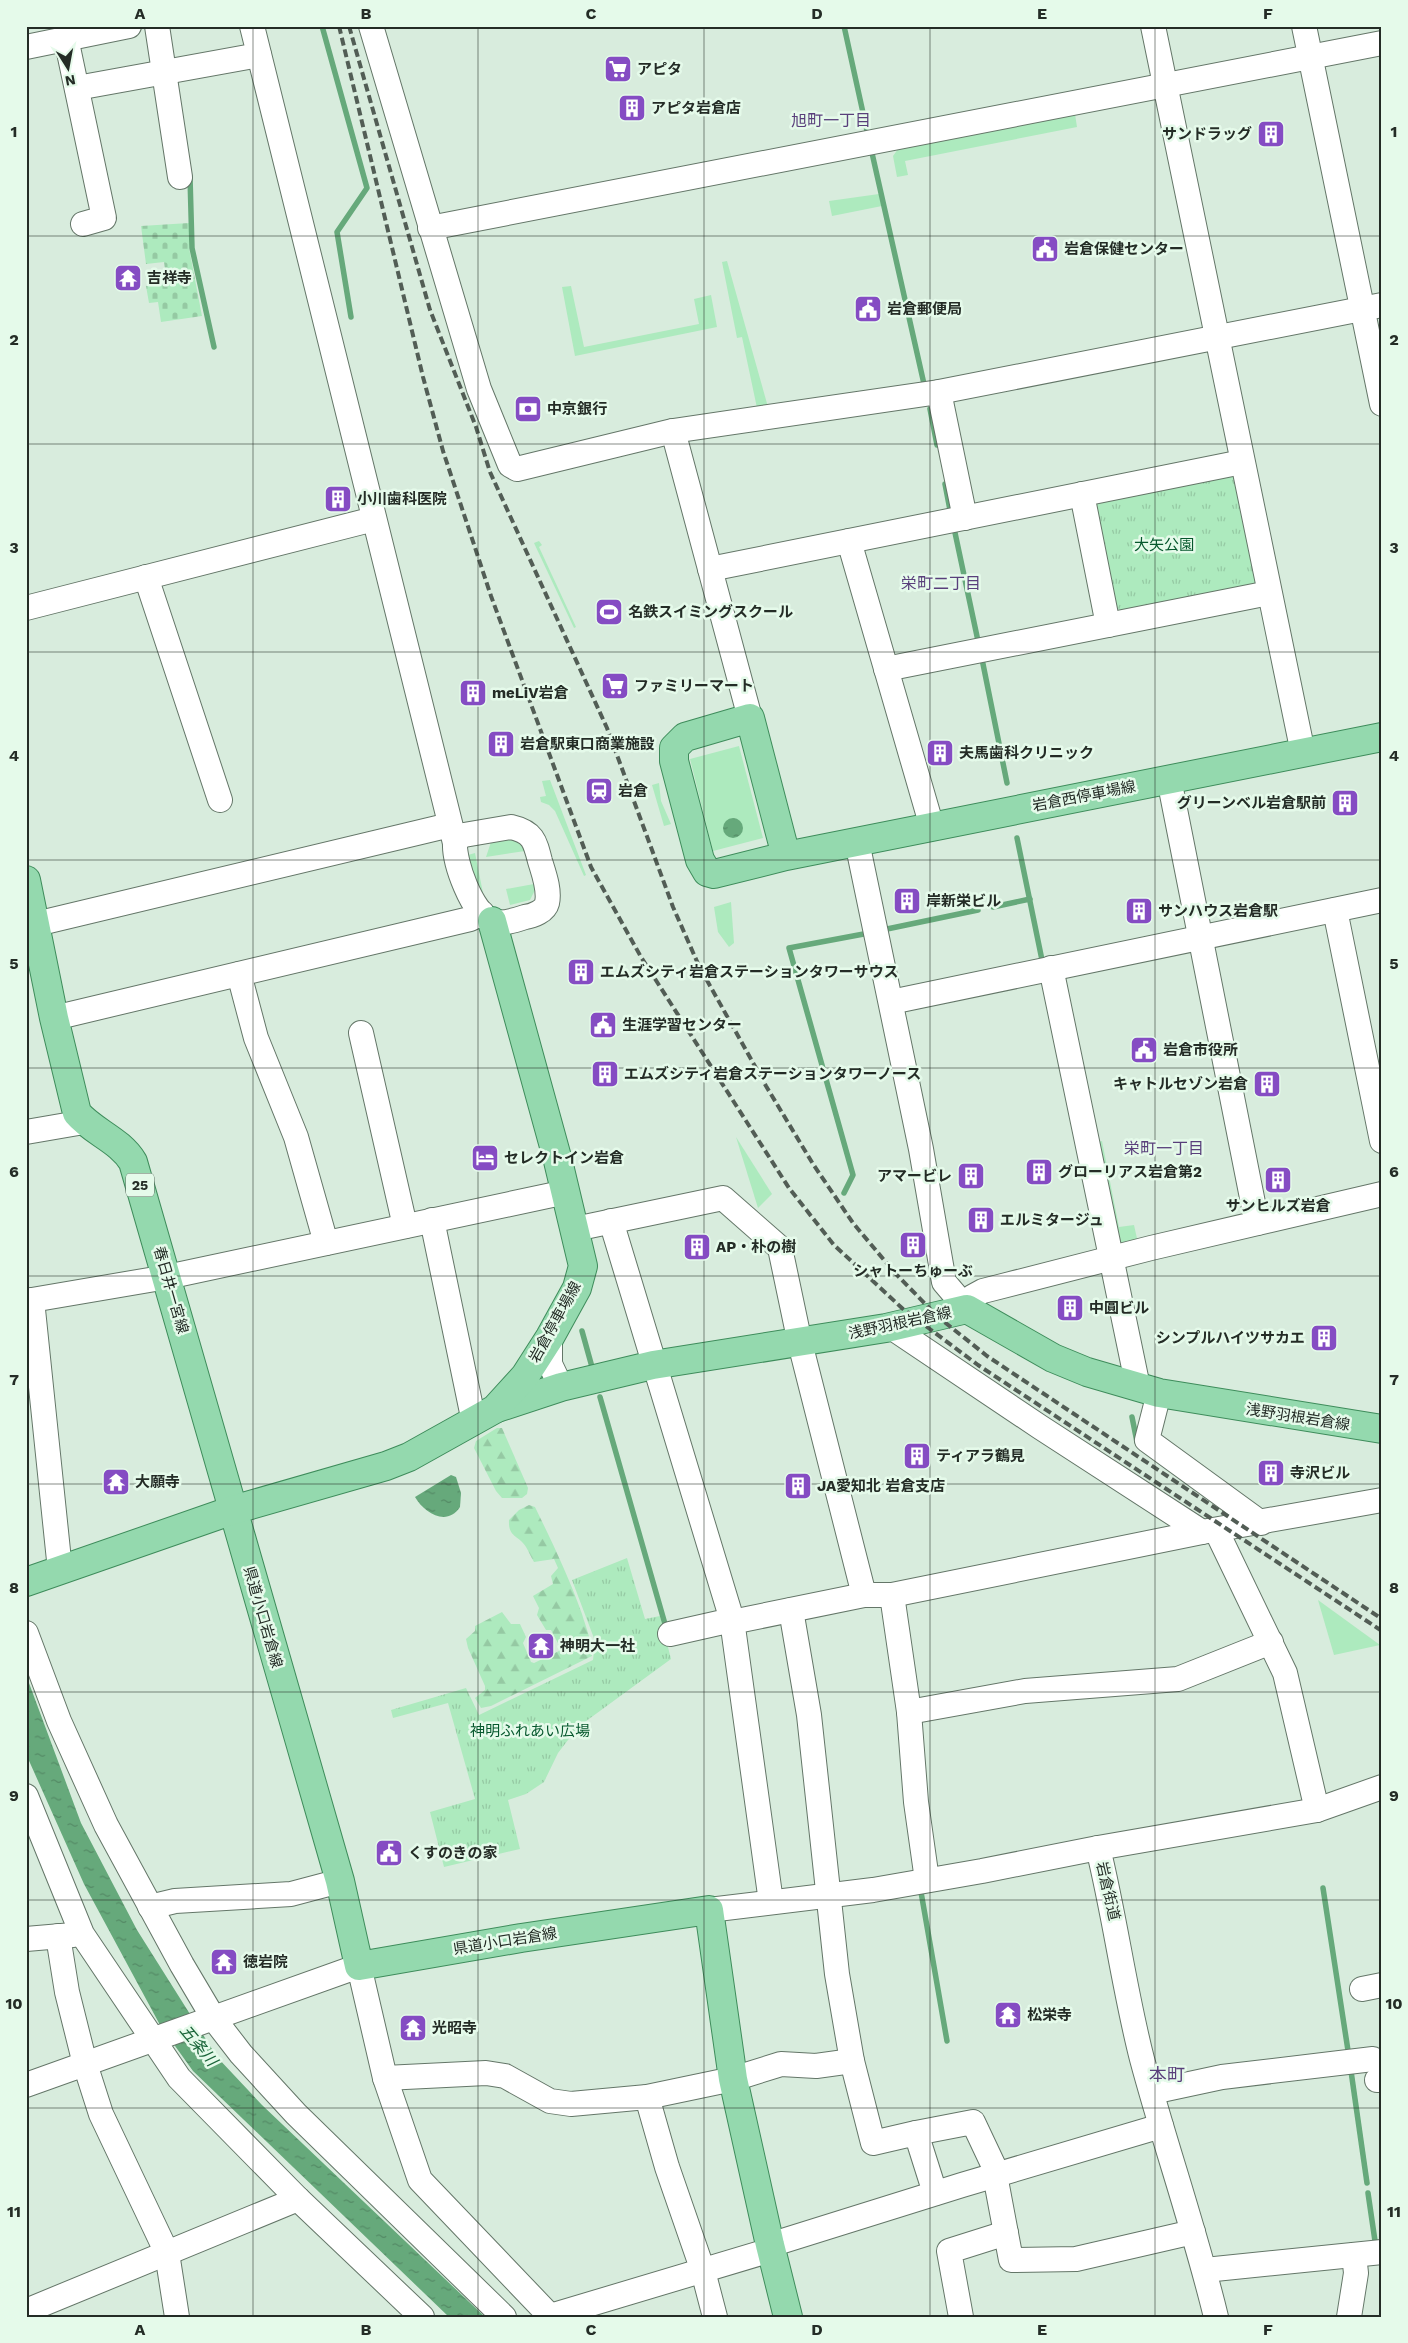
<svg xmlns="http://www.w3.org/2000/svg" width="1408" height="2343" font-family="'Work Sans','Noto Sans JP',sans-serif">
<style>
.green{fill:#adeabe}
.forest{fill:url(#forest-firs)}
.cemetery{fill:url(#cemetery-stones)}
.park{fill:url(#park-tufts)}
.water{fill:url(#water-ripples)}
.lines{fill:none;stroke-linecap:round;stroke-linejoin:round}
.stream{stroke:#66a97b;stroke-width:5.5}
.minor-casing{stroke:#647668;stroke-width:26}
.major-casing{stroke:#3e8c5b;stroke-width:30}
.minor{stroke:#fff;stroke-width:24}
.major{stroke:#94d9ae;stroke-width:28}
.rail{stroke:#525d55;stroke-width:4;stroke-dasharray:8 4;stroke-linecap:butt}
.grid{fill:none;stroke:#242c26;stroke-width:1;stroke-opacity:0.55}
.labels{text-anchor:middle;stroke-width:5;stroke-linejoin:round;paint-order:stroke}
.shield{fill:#e5faea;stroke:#5e6a61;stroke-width:1}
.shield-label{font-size:14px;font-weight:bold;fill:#242c26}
.poi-label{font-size:15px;font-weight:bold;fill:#242c26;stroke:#e5faea;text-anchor:start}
.park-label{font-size:15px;fill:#06582d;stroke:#e5faea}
.street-label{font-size:15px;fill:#242c26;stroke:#e5faea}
.neighbourhood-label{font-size:16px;fill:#593f7b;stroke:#e5faea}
.water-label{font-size:16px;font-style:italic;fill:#1a6539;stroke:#e5faea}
.quarter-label{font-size:18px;fill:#593f7b;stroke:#e5faea}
.neatline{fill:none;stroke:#242c26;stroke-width:2}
.grid-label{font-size:16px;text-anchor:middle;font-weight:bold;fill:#242c26}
</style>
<defs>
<pattern id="forest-firs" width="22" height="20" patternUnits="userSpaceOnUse" patternTransform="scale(1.25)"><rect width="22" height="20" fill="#adeabe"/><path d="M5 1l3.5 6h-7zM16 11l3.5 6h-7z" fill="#95c9a3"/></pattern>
<pattern id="cemetery-stones" width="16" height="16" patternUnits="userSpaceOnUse" patternTransform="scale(1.25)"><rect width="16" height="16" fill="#adeabe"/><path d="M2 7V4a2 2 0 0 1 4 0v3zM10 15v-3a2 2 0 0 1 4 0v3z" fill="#95c9a3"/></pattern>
<pattern id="park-tufts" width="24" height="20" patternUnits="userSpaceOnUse" patternTransform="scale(1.25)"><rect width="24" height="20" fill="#adeabe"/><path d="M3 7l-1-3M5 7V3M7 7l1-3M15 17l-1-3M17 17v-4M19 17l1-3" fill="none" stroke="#95c9a3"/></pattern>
<pattern id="water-ripples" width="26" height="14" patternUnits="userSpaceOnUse" patternTransform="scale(1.25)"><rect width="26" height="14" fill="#66a97b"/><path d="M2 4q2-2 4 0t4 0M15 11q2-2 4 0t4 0" fill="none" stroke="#548a65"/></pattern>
</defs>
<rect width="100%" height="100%" fill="#d8ecdd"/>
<g class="green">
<path d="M1075 114 1077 127 905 161 908 175 897 177 893 156 898 149Z"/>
<path d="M879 194 882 206 832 216 829 201Z"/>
<path d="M727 261 768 407 757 408 742 337 737 338 722 262Z"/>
<path d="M571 286 584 347 699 324 694 299 711 295 717 327 575 356 562 287Z"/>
<path d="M539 541 542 545 539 547 576 627 574 628 534 543Z"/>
<path d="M739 746 763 838 713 851 690 759Z"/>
<path d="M550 780 586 875 584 876 555 811 549 805 541 802 540 797 546 796 542 781Z"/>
<path d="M659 783 661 801 671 824 664 826 652 785Z"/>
<path d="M503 838 519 842 525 851 486 857 491 842Z"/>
<path d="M475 853 483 893 482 895 472 878 468 855Z"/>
<path d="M534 884 535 890 530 900 510 905 506 889Z"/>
<path d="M731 902 734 943 729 947 718 932 714 907Z"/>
<path d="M736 1137 772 1194 758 1208Z"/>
<path d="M1102 1141 1119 1227 1134 1225 1138 1243 1124 1247 1115 1241 1095 1143Z"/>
<path d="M1318 1600 1380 1645 1334 1655Z"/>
</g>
<g class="forest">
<path d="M497 1428H502L528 1488 527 1494 522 1498H502L496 1491 474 1448 476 1441Z"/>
<path d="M529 1505 535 1507C552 1542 569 1577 582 1614 586 1628 592 1641 592 1656L491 1706 481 1708 475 1698 485 1690V1686L468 1648 466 1639 475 1631V1626L502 1612 511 1624H520L526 1637 523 1643 531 1662 534 1663 559 1651 560 1647 551 1630H546L537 1615 539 1608 533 1596 553 1584 551 1576 558 1568 554 1559 534 1562C531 1557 529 1552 526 1547 519 1535 508 1538 509 1520L519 1510Z"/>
</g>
<path class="cemetery" d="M189 223V248L202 316 161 322 158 302 149 303 146 286 167 284 164 262 146 264 141 226Z"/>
<g class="park">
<path d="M1229 473 1239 478 1260 578 1253 586 1126 613 1115 607 1095 504 1099 499Z"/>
<path d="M627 1558 645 1619 660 1616 671 1659 578 1727 558 1753 544 1782 526 1794 508 1800 520 1849 444 1867 430 1812 475 1799 448 1703 393 1718 391 1710 466 1688 479 1715 593 1660 595 1641 572 1580Z"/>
</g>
<g class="water">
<circle cx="733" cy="828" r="10"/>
<path d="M451 1475 456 1477 461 1493 460 1507C447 1527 424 1513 415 1497Z"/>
<path d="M26 1675 81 1823 137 1930 217 2057 262 2105 485 2317H449L193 2071 160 2025 84 1884 26 1754Z"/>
</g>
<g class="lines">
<g class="stream">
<path d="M322 26 367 188 337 232 351 317"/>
<path d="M844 26 867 131"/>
<path d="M872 153 924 384"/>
<path d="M190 177 192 248 214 347"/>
<path d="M930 409 937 445"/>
<path d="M945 484 950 510"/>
<path d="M954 528 978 641"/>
<path d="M982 659 1007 783"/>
<path d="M1017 838 1042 960"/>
<path d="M993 907 1030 899"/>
<path d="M887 929 978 910"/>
<path d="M844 1193 853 1175 789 948 869 933"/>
<path d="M582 1331 592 1367"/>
<path d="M600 1397 667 1631"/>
<path d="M1132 1417 1137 1442"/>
<path d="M1323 1888 1349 2057"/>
<path d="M921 1892 947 2041"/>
<path d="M1351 2071 1367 2183"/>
<path d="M1368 2193 1375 2241"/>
</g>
<g class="minor-casing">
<g id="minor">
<path d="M157 26 180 177"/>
<path d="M252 26 455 843"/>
<path d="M371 26 479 389 510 465 517 469 673 431 939 392 1382 305"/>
<path d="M1153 26 1303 753"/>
<path d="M1304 26 1382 404"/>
<path d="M66 38 104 218 83 224"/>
<path d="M26 47 129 26"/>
<path d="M77 88 259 55"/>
<path d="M430 228 1382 43"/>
<path d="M939 392 965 518"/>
<path d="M673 431 750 718"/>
<path d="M1082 494 1108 625"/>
<path d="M849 541 932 827"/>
<path d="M710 569 1242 462"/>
<path d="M146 577 220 800"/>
<path d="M26 608 374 519"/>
<path d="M886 669 1269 593"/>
<path d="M1169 779 1257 1223"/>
<path d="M511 827C533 832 535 841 540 861 544 874 550 890 547 903 545 911 533 916 525 917 516 920 501 925 491 921 472 912 454 863 455 843L458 838 464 835Z"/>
<path d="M857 842 921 1149 944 1282 967 1309 972 1297 983 1291 1151 1248 1382 1194"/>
<path d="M1335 910 1382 1141"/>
<path d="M36 924 450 825"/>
<path d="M1051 968 1138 1387"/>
<path d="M239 974 256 1038 296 1137 326 1243"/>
<path d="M891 1002 1382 900"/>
<path d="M54 1018 470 919 482 913"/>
<path d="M361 1033 405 1226"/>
<path d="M26 1132 84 1122"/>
<path d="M432 1220 474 1422"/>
<path d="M611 1221 732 1620 771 1902"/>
<path d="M575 1229 723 1198 780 1248 800 1343 864 1595"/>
<path d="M32 1300 60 1570"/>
<path d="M26 1301 167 1277 566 1192"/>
<path d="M891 1327 1040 1427 1202 1532"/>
<path d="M550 1337V1364L561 1387"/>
<path d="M1159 1393 1147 1440 1261 1523"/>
<path d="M1216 1530 1285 1673 1317 1810"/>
<path d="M892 1595 909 1712 916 1802 927 1880"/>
<path d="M791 1610 809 1715 837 1974 852 2061 873 2143 916 2133 935 2193"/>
<path d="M732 1622 864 1595H892L1202 1532 1382 1500"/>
<path d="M26 1633 59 1721 106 1825 182 1965 214 2019 241 2054 296 2114 504 2317"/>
<path d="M670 1634 732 1620"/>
<path d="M909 1712 1025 1691 1178 1679 1271 1642"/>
<path d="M26 1796 82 1934 179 2078 298 2199 422 2317"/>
<path d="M1098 1848C1115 1917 1124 1989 1142 2059 1165 2145 1195 2230 1216 2317"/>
<path d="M150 1907 175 1901 291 1894 340 1881"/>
<path d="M709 1910 873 1890 982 1871 1098 1848 1317 1810 1382 1787"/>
<path d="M58 1936 67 1992 85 2064 101 2114 167 2253 177 2317"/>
<path d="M26 1939 73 1935"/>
<path d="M1362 1989 1382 1985"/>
<path d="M385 2078 486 2073 505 2076 550 2101 571 2104 647 2097 733 2079 781 2064 816 2066 852 2061"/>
<path d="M1377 2080H1382"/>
<path d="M26 2085 359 1966 385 2078 420 2180 550 2316"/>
<path d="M1152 2092 1222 2077 1373 2059"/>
<path d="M647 2097 667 2167 703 2271 715 2317"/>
<path d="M916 2133 973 2122 998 2175"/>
<path d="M995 2175 1011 2260 1076 2259 1193 2232"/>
<path d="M770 2245 962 2185 1161 2126"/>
<path d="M1205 2270 1382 2252"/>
<path d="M26 2311 298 2199"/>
<path d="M547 2317 771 2250"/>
<path d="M961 2317 949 2251 1006 2233"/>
<path d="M1349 2317 1356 2273 1354 2255"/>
</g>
</g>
<g class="major-casing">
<g id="major">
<path d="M786 856 750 718 685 737 674 748V761L700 860 707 872 714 874 786 856 1382 737"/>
<path d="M26 880 54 1018 77 1113C93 1132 120 1140 133 1162L340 1881 359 1966 521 1938 709 1910 733 2079 770 2245 788 2317"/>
<path d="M497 1408 561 1387 653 1365 886 1328 967 1309 1053 1358 1087 1372 1159 1393 1382 1429"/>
<path d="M26 1582 233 1510 386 1466 409 1457 495 1409 525 1376 550 1337 577 1288 583 1266 558 1161 492 921"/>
</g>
</g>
<use href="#minor" class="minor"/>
<use href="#major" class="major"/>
<g class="rail">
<path d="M339 26 423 377 443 451 491 596 591 867 641 957 789 1188 834 1245 903 1309 978 1365 1382 1631"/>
<path d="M349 26 430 310 476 427 490 472 607 728 673 907 699 966 766 1086 813 1164 853 1223 895 1273 937 1316 987 1356 1382 1619"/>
</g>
</g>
<path class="grid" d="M253 26V2317M478 26V2317M704 26V2317M930 26V2317M1155 26V2317M26 236H1382M26 444H1382M26 652H1382M26 860H1382M26 1068H1382M26 1276H1382M26 1484H1382M26 1692H1382M26 1900H1382M26 2108H1382"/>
<defs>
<g id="supermarket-square" transform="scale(1.4375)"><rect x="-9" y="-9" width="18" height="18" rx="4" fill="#854cc3" stroke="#e5faea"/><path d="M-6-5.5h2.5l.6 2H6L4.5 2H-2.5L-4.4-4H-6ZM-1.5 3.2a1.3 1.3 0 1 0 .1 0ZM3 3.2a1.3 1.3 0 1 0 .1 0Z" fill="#fff"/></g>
<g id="building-square" transform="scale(1.4375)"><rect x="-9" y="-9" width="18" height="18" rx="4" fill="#854cc3" stroke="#e5faea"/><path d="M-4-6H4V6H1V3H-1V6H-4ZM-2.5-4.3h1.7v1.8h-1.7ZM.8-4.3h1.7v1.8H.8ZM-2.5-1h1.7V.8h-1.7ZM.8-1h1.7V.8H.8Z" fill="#fff"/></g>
<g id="civic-square" transform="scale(1.4375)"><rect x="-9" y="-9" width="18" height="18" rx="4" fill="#854cc3" stroke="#e5faea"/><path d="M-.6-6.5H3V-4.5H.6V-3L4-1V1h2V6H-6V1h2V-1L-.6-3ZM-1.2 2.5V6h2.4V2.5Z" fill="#fff"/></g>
<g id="temple-square" transform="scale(1.4375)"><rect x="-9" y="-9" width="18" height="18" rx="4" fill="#854cc3" stroke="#e5faea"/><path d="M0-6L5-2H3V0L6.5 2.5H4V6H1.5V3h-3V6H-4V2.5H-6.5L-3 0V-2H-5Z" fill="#fff"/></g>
<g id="bank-square" transform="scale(1.4375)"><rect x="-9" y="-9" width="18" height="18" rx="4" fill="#854cc3" stroke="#e5faea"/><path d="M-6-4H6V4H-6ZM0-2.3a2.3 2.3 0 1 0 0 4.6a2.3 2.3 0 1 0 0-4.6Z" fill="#fff"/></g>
<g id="stadium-square" transform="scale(1.4375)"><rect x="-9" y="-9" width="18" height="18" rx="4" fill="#854cc3" stroke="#e5faea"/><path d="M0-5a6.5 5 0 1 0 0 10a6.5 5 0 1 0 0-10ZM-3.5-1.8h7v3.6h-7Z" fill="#fff"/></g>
<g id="station-square" transform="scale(1.4375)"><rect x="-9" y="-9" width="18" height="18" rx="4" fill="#854cc3" stroke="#e5faea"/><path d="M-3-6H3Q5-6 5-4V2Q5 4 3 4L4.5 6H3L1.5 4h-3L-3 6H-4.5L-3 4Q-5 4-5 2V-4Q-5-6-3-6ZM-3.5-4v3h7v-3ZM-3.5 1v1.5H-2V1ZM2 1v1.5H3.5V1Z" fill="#fff"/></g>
<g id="hotel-square" transform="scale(1.4375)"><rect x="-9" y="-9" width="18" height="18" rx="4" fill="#854cc3" stroke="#e5faea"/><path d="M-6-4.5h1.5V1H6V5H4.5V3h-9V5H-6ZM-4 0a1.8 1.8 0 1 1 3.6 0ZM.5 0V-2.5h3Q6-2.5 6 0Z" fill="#fff"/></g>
</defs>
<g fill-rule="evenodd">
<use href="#supermarket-square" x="618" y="69"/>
<use href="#building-square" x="632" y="108"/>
<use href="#building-square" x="1271" y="134"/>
<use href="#civic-square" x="1045" y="249"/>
<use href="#temple-square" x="128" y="278"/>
<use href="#civic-square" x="868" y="309"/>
<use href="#bank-square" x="528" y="409"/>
<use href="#building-square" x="338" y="499"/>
<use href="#stadium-square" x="609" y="612"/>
<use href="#supermarket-square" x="615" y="686"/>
<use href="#building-square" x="473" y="693"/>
<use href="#building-square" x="501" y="744"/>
<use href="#building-square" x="940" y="753"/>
<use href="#station-square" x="599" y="791"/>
<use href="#building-square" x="1345" y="803"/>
<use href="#building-square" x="907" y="901"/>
<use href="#building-square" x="1139" y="911"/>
<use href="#building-square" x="581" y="972"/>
<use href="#civic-square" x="603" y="1025"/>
<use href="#civic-square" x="1144" y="1050"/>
<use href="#building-square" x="605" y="1074"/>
<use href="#building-square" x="1267" y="1084"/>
<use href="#hotel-square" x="485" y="1158"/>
<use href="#building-square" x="1039" y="1172"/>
<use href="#building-square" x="971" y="1176"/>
<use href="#building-square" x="1278" y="1180"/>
<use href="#building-square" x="981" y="1220"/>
<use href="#building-square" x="913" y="1245"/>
<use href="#building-square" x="697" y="1247"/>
<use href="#building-square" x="1070" y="1308"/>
<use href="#building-square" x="1324" y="1338"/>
<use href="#building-square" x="917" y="1456"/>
<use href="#building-square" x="1271" y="1473"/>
<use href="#temple-square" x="116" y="1482"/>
<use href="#building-square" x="798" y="1486"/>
<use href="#temple-square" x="541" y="1646"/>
<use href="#civic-square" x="389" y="1853"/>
<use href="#temple-square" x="224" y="1962"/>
<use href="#temple-square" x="1008" y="2015"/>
<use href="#temple-square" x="413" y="2028"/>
</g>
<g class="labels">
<rect class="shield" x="126" y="1173.5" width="28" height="23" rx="4"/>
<g class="shield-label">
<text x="140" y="1190">25</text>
</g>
<g class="poi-label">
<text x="637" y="74">アピタ</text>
<text x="651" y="113">アピタ岩倉店</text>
<text x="1252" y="139" text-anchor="end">サンドラッグ</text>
<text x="1064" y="254">岩倉保健センター</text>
<text x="147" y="283">吉祥寺</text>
<text x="887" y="314">岩倉郵便局</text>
<text x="547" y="414">中京銀行</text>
<text x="357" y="504">小川歯科医院</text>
<text x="628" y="617">名鉄スイミングスクール</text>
<text x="634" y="691">ファミリーマート</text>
<text x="492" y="698">meLiV岩倉</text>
<text x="520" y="749">岩倉駅東口商業施設</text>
<text x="959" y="758">夫馬歯科クリニック</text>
<text x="618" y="796">岩倉</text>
<text x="1326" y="808" text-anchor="end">グリーンベル岩倉駅前</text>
<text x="926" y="906">岸新栄ビル</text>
<text x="1158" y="916">サンハウス岩倉駅</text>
<text x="600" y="977">エムズシティ岩倉ステーションタワーサウス</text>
<text x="622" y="1030">生涯学習センター</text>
<text x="1163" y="1055">岩倉市役所</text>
<text x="624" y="1079">エムズシティ岩倉ステーションタワーノース</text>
<text x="1248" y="1089" text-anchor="end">キャトルセゾン岩倉</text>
<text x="504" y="1163">セレクトイン岩倉</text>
<text x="1058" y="1177">グローリアス岩倉第2</text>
<text x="952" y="1181" text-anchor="end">アマービレ</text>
<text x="1278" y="1211" text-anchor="middle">サンヒルズ岩倉</text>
<text x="1000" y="1225">エルミタージュ</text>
<text x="716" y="1252">AP・朴の樹</text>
<text x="913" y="1276" text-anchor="middle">シャトーちゅーぶ</text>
<text x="1089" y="1313">中圓ビル</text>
<text x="1305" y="1343" text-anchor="end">シンプルハイツサカエ</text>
<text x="936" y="1461">ティアラ鶴見</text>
<text x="1290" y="1478">寺沢ビル</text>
<text x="135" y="1487">大願寺</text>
<text x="817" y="1491">JA愛知北 岩倉支店</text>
<text x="560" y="1651">神明大一社</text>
<text x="408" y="1858">くすのきの家</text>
<text x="243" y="1967">徳岩院</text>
<text x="1027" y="2020">松栄寺</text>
<text x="432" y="2033">光昭寺</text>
</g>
<g class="park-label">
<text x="1164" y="550">大矢公園</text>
<text x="530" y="1736">神明ふれあい広場</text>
</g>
<g class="street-label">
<text transform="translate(1084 796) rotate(-11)" y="5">岩倉西停車場線</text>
<text transform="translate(171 1290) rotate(74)" y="5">春日井一宮線</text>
<text transform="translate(555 1322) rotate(-61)" y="5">岩倉停車場線</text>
<text transform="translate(900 1323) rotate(-12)" y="5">浅野羽根岩倉線</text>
<text transform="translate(1298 1417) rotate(9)" y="5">浅野羽根岩倉線</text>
<text transform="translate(263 1617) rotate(74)" y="5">県道小口岩倉線</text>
<text transform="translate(1108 1891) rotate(77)" y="5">岩倉街道</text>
<text transform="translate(505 1941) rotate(-9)" y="5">県道小口岩倉線</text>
</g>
<g class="neighbourhood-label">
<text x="831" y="126">旭町一丁目</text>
<text x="941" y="589">栄町二丁目</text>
<text x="1164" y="1154">栄町一丁目</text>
</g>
<g class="water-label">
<text transform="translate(199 2045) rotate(50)" y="6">五条川</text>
</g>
<g class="quarter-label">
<text x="1167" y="2081">本町</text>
</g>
</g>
<rect width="1408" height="2343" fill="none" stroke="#e5faea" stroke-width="55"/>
<g transform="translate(68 68) rotate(169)" stroke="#e5faea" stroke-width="4" paint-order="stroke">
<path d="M0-4L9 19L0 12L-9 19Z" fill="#242c26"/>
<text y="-8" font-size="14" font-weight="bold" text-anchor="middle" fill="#242c26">N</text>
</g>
<rect x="28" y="28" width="1352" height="2288" class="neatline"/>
<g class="grid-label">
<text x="140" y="19">A</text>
<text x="366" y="19">B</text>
<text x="591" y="19">C</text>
<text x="817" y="19">D</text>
<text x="1042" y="19">E</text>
<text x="1268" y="19">F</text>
<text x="14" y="137">1</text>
<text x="1394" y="137">1</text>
<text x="14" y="345">2</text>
<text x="1394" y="345">2</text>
<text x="14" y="553">3</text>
<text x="1394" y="553">3</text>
<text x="14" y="761">4</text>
<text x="1394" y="761">4</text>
<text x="14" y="969">5</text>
<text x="1394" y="969">5</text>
<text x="14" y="1177">6</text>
<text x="1394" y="1177">6</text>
<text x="14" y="1385">7</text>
<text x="1394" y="1385">7</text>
<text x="14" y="1593">8</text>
<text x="1394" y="1593">8</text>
<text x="14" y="1801">9</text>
<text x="1394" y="1801">9</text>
<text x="14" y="2009">10</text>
<text x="1394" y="2009">10</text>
<text x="14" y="2217">11</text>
<text x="1394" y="2217">11</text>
<text x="140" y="2335">A</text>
<text x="366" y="2335">B</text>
<text x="591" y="2335">C</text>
<text x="817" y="2335">D</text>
<text x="1042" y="2335">E</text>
<text x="1268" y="2335">F</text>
</g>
</svg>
